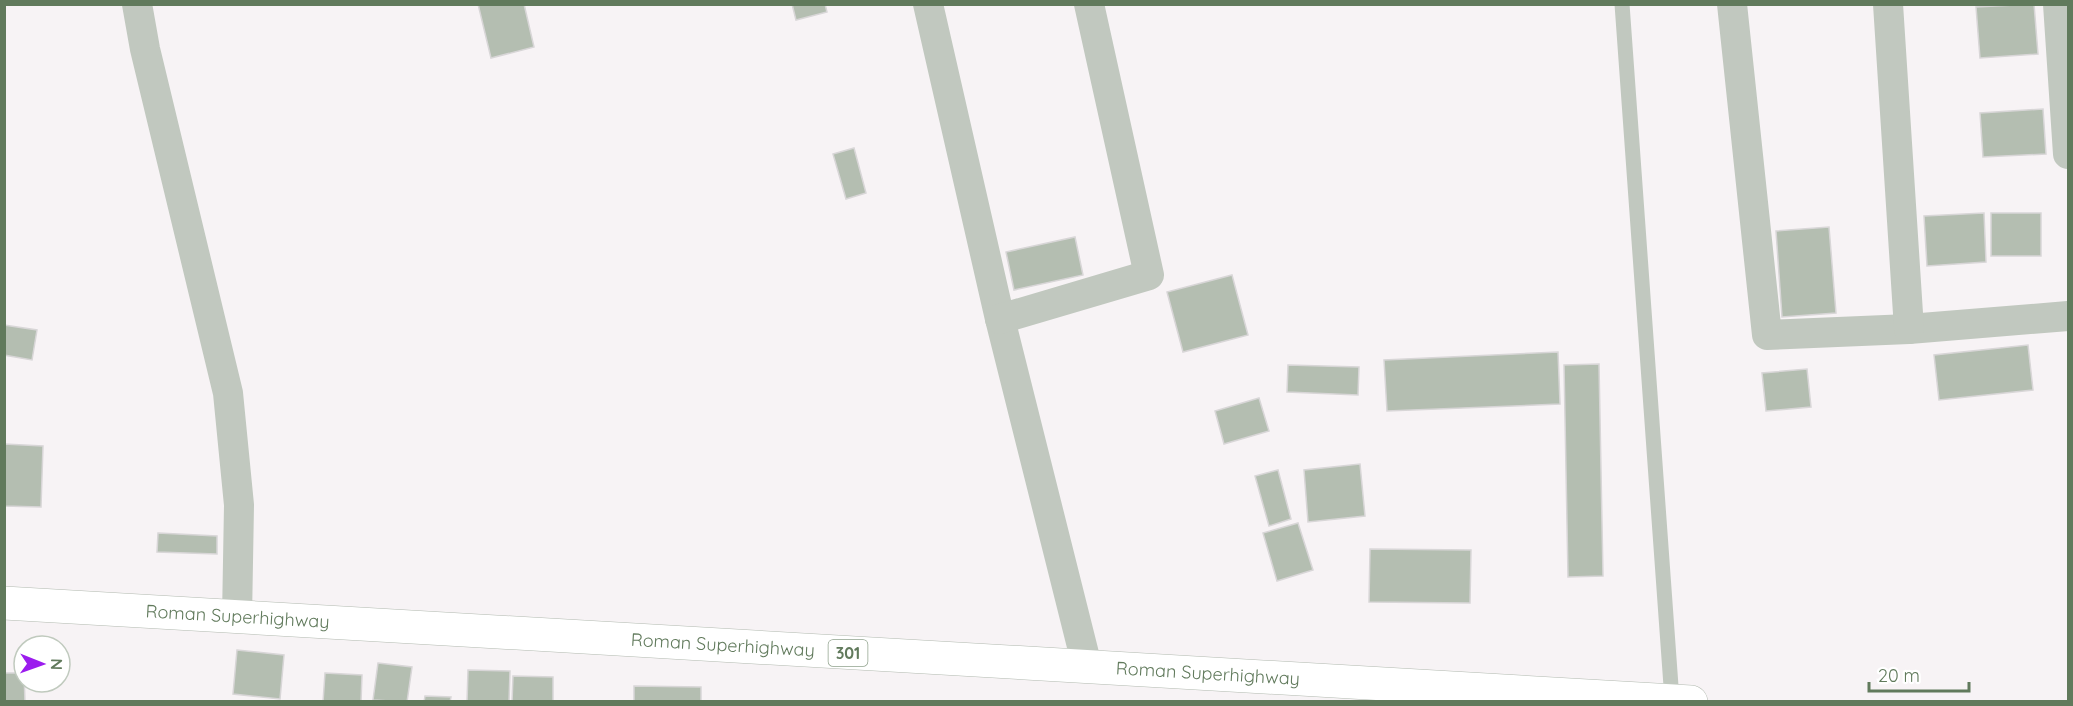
<svg xmlns="http://www.w3.org/2000/svg" width="2073" height="706" font-family="Quicksand,sans-serif">
<style>
.building{fill:#b4beb1;stroke:#d8d6d7;stroke-width:1.5}
.lines{fill:none;stroke-linecap:round;stroke-linejoin:round}
.primary-casing{stroke:#b2bab0;stroke-width:34}
.lane{stroke:#c1c8bf;stroke-width:15}
.street{stroke:#c1c8bf;stroke-width:30}
.primary{stroke:#fff;stroke-width:33}
.labels{text-anchor:middle;stroke-width:6;stroke-linejoin:round;paint-order:stroke}
.shield{fill:#fff;stroke:#90a28d;stroke-width:1.5}
.shield-label{font-size:16px;font-weight:bold;fill:#617a5c}
.street-label{font-size:18px;fill:#617a5c;stroke:#fff}
</style>
<rect width="100%" height="100%" fill="#f7f3f5"/>
<g class="building">
<path d="M478 4H524L534 47 491 58Z"/>
<path d="M792 4H825L827 12 796 20Z"/>
<path d="M2034 4 2038 54 1980 58 1976 7Z"/>
<path d="M2043 109 2046 154 1983 157 1980 113Z"/>
<path d="M854 148 866 193 846 199 833 154Z"/>
<path d="M1984 213 1986 262 1927 266 1924 216Z"/>
<rect x="1991" y="213" width="50" height="43"/>
<path d="M1829 227 1836 313 1782 317 1776 231Z"/>
<path d="M1075 237 1083 275 1014 290 1006 252Z"/>
<path d="M1232 275 1248 335 1183 352 1167 292Z"/>
<path d="M4 325 37 330 32 360 4 355Z"/>
<path d="M2028 345 2033 390 1939 400 1934 355Z"/>
<path d="M1558 352 1560 404 1387 411 1384 360Z"/>
<path d="M1599 364 1603 576 1568 577 1564 365Z"/>
<path d="M1288 365 1359 367 1358 395 1287 392Z"/>
<path d="M1807 369 1811 407 1766 411 1762 373Z"/>
<path d="M1259 398 1269 431 1224 444 1215 411Z"/>
<path d="M4 444 43 446 41 507 4 506Z"/>
<path d="M1360 464 1365 516 1308 522 1304 470Z"/>
<path d="M1278 470 1291 519 1269 526 1255 476Z"/>
<path d="M1298 523 1313 570 1277 581 1263 533Z"/>
<path d="M158 533 217 536V554L157 552Z"/>
<path d="M1370 549 1471 550 1470 603 1369 602Z"/>
<path d="M237 650 284 655 280 699 233 694Z"/>
<path d="M378 663 412 667 407 702 373 700Z"/>
<path d="M468 670 510 671 509 702H467Z"/>
<path d="M4 673H24L25 702H4Z"/>
<path d="M325 673 362 675 361 702H323Z"/>
<path d="M513 676 553 677V702H512Z"/>
<path d="M634 686 701 687V702H634Z"/>
<path d="M425 696 451 697 450 702H424Z"/>
</g>
<g class="lines">
<g class="primary-casing">
<g id="primary">
<path id="s1" d="M4 603 1691 702"/>
</g>
</g>
<path class="lane" d="M1622 4 1672 700"/>
<g class="street">
<path d="M137 4 145 49 228 393 239 505 237 618"/>
<path d="M928 4 1000 319 1087 666"/>
<path d="M1732 4 1767 335 1909 329 2068 316"/>
<path d="M1888 4 1909 329"/>
<path d="M2058 4 2068 154"/>
<path d="M1000 319 1149 275 1089 4"/>
</g>
<use href="#primary" class="primary"/>
</g>
<g class="labels">
<rect class="shield" x="828.5" y="640" width="39" height="26" rx="4.5"/>
<g class="shield-label">
<text x="848" y="659">301</text>
</g>
<g class="street-label">
<text dy="6" stroke="none"><textPath href="#s1" startOffset="234">Roman Superhighway</textPath></text>
<text dy="6" stroke="none"><textPath href="#s1" startOffset="720">Roman Superhighway</textPath></text>
<text dy="6" stroke="none"><textPath href="#s1" startOffset="1206">Roman Superhighway</textPath></text>
</g>
</g>
<rect width="2073" height="706" fill="none" stroke="#617a5c" stroke-width="12"/>
<g transform="translate(42 664) rotate(91)"><circle r="28" fill="#ffffff" stroke="#c0cabe" stroke-width="1.5"/>
<path d="M0-4.5L10 22L0 15L-10 22Z" fill="#9b1cee"/>
<text y="-9" font-size="16" font-weight="bold" text-anchor="middle" fill="#617a5c">N</text>
</g>
<path d="M1869 682v9h100v-9" fill="none" stroke="#617a5c" stroke-width="3"/>
<text x="1878" y="682" font-size="18" fill="#617a5c" stroke="#ffffff" stroke-width="4.5" paint-order="stroke">20 m</text>
</svg>
